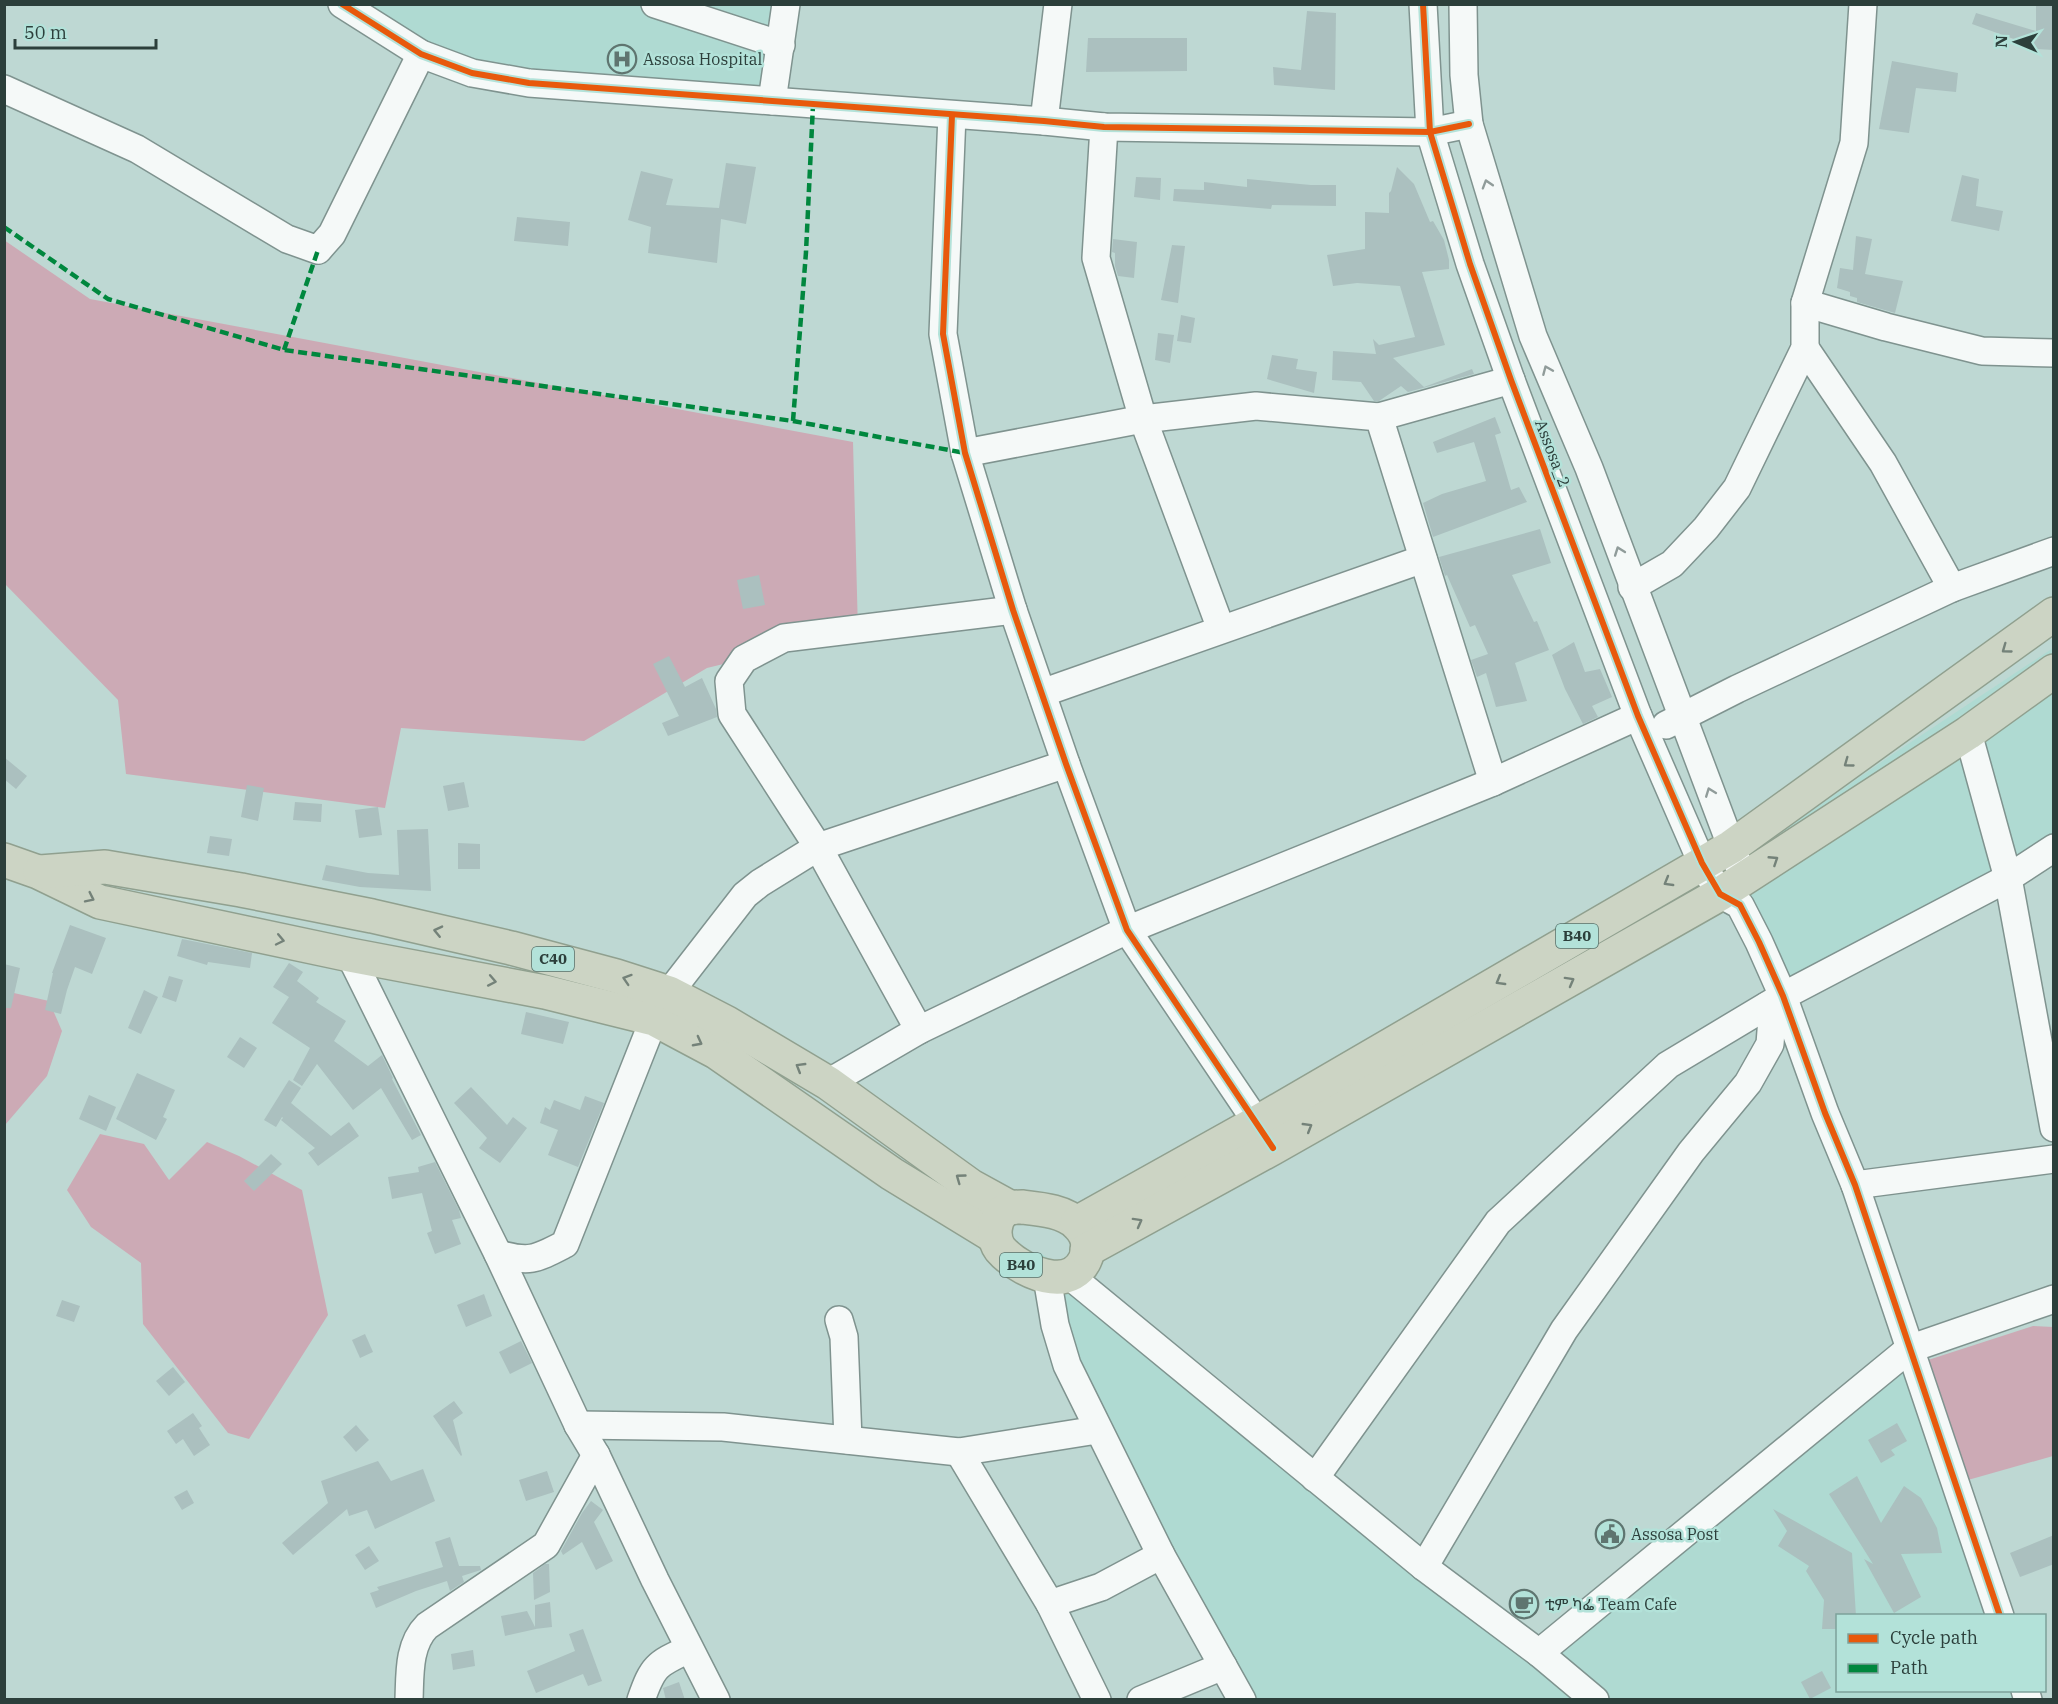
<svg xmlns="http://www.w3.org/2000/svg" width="2058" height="1704" font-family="'IBM Plex Serif','Noto Sans Ethiopic',serif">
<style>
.built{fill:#afdad2}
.forest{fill:#ccaab5}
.building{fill:#abc0bf}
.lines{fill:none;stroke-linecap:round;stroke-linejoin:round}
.minor-casing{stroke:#7f938f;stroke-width:30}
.highway-casing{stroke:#90a08f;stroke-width:36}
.minor{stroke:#f5f9f8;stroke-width:27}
.highway{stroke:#ccd4c4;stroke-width:33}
.quiet{stroke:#00873e;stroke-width:4.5;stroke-dasharray:9 4.5;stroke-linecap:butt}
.cycleway-casing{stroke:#b3e2d9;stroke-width:10}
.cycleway{stroke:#e8590c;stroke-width:6}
.oneway{stroke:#909c9a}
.oneway2{stroke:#748279}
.labels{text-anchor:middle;stroke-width:5;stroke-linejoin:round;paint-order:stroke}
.shield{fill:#b3e2d9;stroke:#54706a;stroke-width:1.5}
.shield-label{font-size:15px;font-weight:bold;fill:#2c3f3b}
.poi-label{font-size:16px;fill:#2c3f3b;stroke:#b3e2d9;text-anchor:start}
.street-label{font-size:16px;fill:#2c3f3b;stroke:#b3e2d9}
</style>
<rect width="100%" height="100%" fill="#bed8d3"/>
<g class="built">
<path d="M355 5H781L768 96 522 74 419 43Z"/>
<path d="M2053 648V842L1783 999 1719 875 1893 754Z"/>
<path d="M1040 1252 1543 1659 1907 1353 1999 1615 1838 1616V1690H2025L2028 1699H1238L1069 1370Z"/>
</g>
<g class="forest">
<path d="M4 240 90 299 853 442 858 631 707 668 584 741 401 728 385 808 126 774 118 700 5 584Z"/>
<path d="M5 991 49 1001 62 1031 47 1076 5 1125Z"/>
<path d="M100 1134 144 1144 169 1180 207 1142 239 1156 302 1190 328 1315 249 1439 228 1433 143 1324 141 1263 91 1227 67 1190Z"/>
<path d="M2033 1326 2053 1327V1456L1968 1480 1928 1360Z"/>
</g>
<g class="building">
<path d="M2036 4H2054V50L2036 49V47L1972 24 1976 13 2036 31Z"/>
<path d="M1307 11 1336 13 1335 90 1274 85 1273 67 1301 70Z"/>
<path d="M1088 38H1187V71L1086 72Z"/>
<path d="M1892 61 1958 73 1956 92 1916 88 1909 133 1879 129Z"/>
<path d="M726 163 756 167 746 224 721 219 717 263 648 253 651 227 628 220 641 171 673 179 666 205 719 208Z"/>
<path d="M1397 167 1414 184 1430 222 1433 221 1444 240 1449 260V269L1422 272 1445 345 1393 358 1424 387 1472 369 1474 374 1408 392 1401 386 1379 401H1374L1361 382 1332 380 1333 351 1376 354 1373 339 1379 345 1415 337 1400 286 1357 283 1333 286 1327 255 1365 249V212L1389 213V193L1391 191Z"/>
<path d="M1962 175 1979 179 1976 206 2003 211 1999 231 1951 221Z"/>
<path d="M1136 177 1161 178 1160 200 1134 197Z"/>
<path d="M1247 179 1311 185H1336V206L1272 205 1271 209 1173 201 1174 189 1204 190V182L1247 187Z"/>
<path d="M517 217 570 222 568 246 514 241Z"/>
<path d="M1856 236 1872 239 1865 274 1903 281 1895 313 1857 302V298L1850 296V292L1837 288 1840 268 1853 270Z"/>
<path d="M1113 239 1137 242 1134 278 1118 276 1115 266V253L1112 252Z"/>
<path d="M1172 245 1185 246 1178 303 1161 300Z"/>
<path d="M1181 315 1195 318 1191 343 1177 341Z"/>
<path d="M1158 333 1174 335 1170 363 1155 360Z"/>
<path d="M1272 355 1298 359 1296 369 1317 372 1314 393 1267 379Z"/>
<path d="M1495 417 1501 433 1495 435 1511 490 1519 487 1527 502 1433 537 1423 503 1442 494 1486 481 1474 442 1437 453 1433 442Z"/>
<path d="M1540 529 1551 563 1512 575 1534 622 1537 621 1549 650 1515 663 1527 701 1496 707 1486 673 1477 677 1471 660 1488 654 1475 625 1470 627 1447 575 1445 576 1439 557Z"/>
<path d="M759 575 765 605 743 609 737 580Z"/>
<path d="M1574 642 1585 672 1600 669 1612 697 1592 706 1598 717 1583 724 1565 689 1552 655Z"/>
<path d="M669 656 685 687 702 678 716 709 717 717 668 736 662 723 679 716 653 664Z"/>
<path d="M4 757 27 776 16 789 4 779Z"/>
<path d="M464 782 469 807 448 811 443 786Z"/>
<path d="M247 785 264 788 258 821 241 817Z"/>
<path d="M295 802 322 804 321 822 293 820Z"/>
<path d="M378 807 382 835 359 838 355 810Z"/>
<path d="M428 829 431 891 360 887 322 880 326 865 368 873 399 875 397 830Z"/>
<path d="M210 836 232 839 229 856 207 853Z"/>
<path d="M458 843 480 844V869H458Z"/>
<path d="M70 925 106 938 92 974 75 967 67 990 61 1014 45 1010 53 973H52Z"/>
<path d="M182 939 252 953 250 968 208 962 207 965 177 956Z"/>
<path d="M289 963 303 972 297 981 319 998 316 1002 346 1021 334 1041 368 1066 382 1055 393 1078 392 1079 421 1135 412 1140 381 1088 353 1110 317 1064 302 1086 293 1080 310 1048 272 1023 289 997 273 987Z"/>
<path d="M4 964 20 968 11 1008H4Z"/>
<path d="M169 976 183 980 176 1002 162 997Z"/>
<path d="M144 990 158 997 141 1034 128 1028Z"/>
<path d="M526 1012 569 1022 563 1044 521 1034Z"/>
<path d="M240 1037 257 1048 244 1068 227 1057Z"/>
<path d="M137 1073 175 1090 163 1117 167 1119 156 1140 116 1119Z"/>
<path d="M289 1080 301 1088 291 1103 331 1136 349 1122 359 1136 318 1166 308 1153 315 1148 281 1120 283 1118 282 1117 276 1127 264 1120Z"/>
<path d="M471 1087 507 1125 513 1117 527 1128 500 1163 479 1148 487 1138 454 1103Z"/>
<path d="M89 1095 116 1107 106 1131 79 1119Z"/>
<path d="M585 1096 604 1103 578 1167 548 1155 558 1130 540 1123 545 1107 550 1110 554 1100 580 1110Z"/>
<path d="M271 1154 282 1164 254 1191 244 1181Z"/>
<path d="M435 1162 459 1210 461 1218 452 1220 461 1244 435 1254 427 1233 432 1231 422 1193 392 1199 388 1177 419 1172 418 1167Z"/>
<path d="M484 1294 492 1316 466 1327 457 1305Z"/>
<path d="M62 1300 80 1306 74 1322 56 1316Z"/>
<path d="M365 1334 373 1352 360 1358 352 1340Z"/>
<path d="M521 1341 532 1363 510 1374 499 1352Z"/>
<path d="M173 1367 185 1382 169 1396 156 1381Z"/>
<path d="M454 1401 463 1413 453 1420 462 1455 461 1456 433 1416Z"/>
<path d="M193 1413 202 1426 199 1428 210 1445 194 1456 183 1439 176 1444 167 1431Z"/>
<path d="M1897 1423 1907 1441 1891 1450 1895 1455 1881 1463 1868 1440Z"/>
<path d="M356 1425 369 1440 356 1452 343 1437Z"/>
<path d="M378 1461 391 1481 423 1469 435 1501 375 1529 367 1510 349 1516 347 1509 293 1555 282 1543 328 1503 321 1481Z"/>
<path d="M547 1471 554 1492 526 1501 519 1480Z"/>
<path d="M1857 1476 1881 1523 1904 1486 1921 1498 1937 1528 1942 1553 1901 1554 1921 1597 1894 1613 1864 1559 1873 1564 1829 1494Z"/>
<path d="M187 1490 194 1503 182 1510 174 1497Z"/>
<path d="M591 1501 603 1510 594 1522 613 1561 596 1570 582 1542 563 1555 561 1551 582 1513Z"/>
<path d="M1773 1509 1852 1553 1856 1616H1838V1629H1822L1824 1600 1806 1571 1809 1566 1778 1546 1787 1531Z"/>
<path d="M2054 1535V1564L2020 1577 2010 1553Z"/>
<path d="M450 1537 459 1566H480L481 1570 462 1576 464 1582 450 1591 447 1581 416 1591 376 1608 370 1593 379 1590 377 1587 443 1567 435 1542Z"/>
<path d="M369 1546 379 1561 365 1570 355 1555Z"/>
<path d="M545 1564H549L550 1592 534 1600 533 1573Z"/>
<path d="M550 1602 552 1627 535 1629V1605Z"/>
<path d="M527 1611 536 1629 505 1636 501 1616Z"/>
<path d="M583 1629 602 1681 588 1686 583 1674 536 1693 527 1671 575 1651 569 1634Z"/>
<path d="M473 1650 475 1666 453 1670 451 1654Z"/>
<path d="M1822 1671 1831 1688 1810 1699 1801 1682Z"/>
<path d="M679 1682 685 1700H666L663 1688Z"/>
</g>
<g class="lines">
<g class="minor-casing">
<g id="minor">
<path d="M342 4 421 54 472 73 529 83 1044 121 1104 127 1430 132 1469 124"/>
<path d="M655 4 781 45"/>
<path d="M1423 4 1430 132 1470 264 1511 380 1638 716 1702 863 1720 894 1740 905 1759 942 1783 996 1825 1113 1855 1185 2000 1616"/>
<path d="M1463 4 1464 75 1469 124 1533 336 1589 468 1738 864"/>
<path d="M4 89 137 149 287 239 318 250 332 234 421 54"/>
<path d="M772 101 786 4"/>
<path d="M952 115 943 334 965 453 1013 610 1066 764 1127 930 1268 1139"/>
<path d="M1044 121 1058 4"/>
<path d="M1104 127 1096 258 1143 419 1221 629"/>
<path d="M1805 303 1886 327 1982 351 2054 353"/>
<path d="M1805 348 1883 463 1952 588"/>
<path d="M1379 417 1511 380"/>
<path d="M965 453 1143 419 1256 406 1379 417 1493 782"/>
<path d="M1632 587 1672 564 1706 528 1737 488 1805 348V303L1854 143 1863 4"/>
<path d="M1042 693 1423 559"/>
<path d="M1666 725 1737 689 1952 588 2054 551"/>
<path d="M1968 733 2008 878 2054 1128"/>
<path d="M350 955 498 1254 578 1425 596 1455 655 1580 716 1700"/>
<path d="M669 993 745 895 760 883 818 847 1066 764"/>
<path d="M919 1030 818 847 732 714 729 681 744 659 784 638 1013 610"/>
<path d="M828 1083 919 1030 1127 930 1493 782 1638 716"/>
<path d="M1855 1185 2054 1159"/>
<path d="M498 1254C530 1263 536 1259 565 1244L654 1019"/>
<path d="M1070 1276 1424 1567 1539 1653 1595 1700"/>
<path d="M1047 1277 1055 1325 1067 1365 1161 1555 1242 1700"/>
<path d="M839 1320 844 1337 848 1440"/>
<path d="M578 1425 723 1427 959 1452 1097 1430"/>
<path d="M959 1452 1050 1604 1097 1700"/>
<path d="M1315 1478 1498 1222 1668 1065 1783 996 2008 878 2054 848"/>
<path d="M1424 1567 1564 1330 1691 1152 1748 1083 1770 1044 1772 1018 1767 1006"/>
<path d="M1050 1604 1101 1587 1161 1555"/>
<path d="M1539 1653 1909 1349 2054 1299"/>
<path d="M2025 1690 2028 1700"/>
<path d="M409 1700C410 1675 408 1645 427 1626L546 1545 596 1455"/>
<path d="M641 1700C653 1665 657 1664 689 1649"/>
<path d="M1141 1700 1223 1666"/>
</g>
</g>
<g class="highway-casing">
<g id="highway">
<path d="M4 860 38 872 100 902 350 955 545 992 654 1019 716 1052 892 1174 995 1237"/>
<path d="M40 872 105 867 241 890 372 916 511 948 616 976 669 993 727 1023 828 1083 971 1186 1011 1208"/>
<path d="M1022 1207C1040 1209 1065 1211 1078 1225 1099 1245 1084 1281 1052 1277 1034 1275 1012 1263 1000 1249 992 1238 994 1219 1004 1211 1009 1207 1016 1207 1022 1207Z"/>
<path d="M1077 1223 1258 1122 1731 847 2054 614"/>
<path d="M1087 1250 1273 1148 1720 894 1968 733 2054 671"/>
</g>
</g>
<use href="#minor" class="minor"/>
<use href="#highway" class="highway"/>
<g class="quiet">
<path d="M4 227 108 299 284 350 793 421 965 453"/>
<path d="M284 350 318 250"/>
<path d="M793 421 806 252 813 105"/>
</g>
<g class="cycleway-casing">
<g id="cycleway">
<path d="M342 4 421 54 472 73 529 83 1044 121 1104 127 1430 132 1469 124"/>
<path d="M1423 4 1430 132 1470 264 1511 380 1638 716 1702 863 1720 894 1740 905 1759 942 1783 996 1825 1113 1855 1185 2000 1616"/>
<path d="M952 115 943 334 965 453 1013 610 1066 764 1127 930 1273 1148"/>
</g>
</g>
<use href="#cycleway" class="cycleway"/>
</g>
<defs><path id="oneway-chevron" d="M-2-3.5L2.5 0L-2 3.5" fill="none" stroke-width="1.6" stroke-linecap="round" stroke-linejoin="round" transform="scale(1.5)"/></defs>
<g class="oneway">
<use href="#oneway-chevron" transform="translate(1487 184) rotate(-107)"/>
<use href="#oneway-chevron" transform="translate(1547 370) rotate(-113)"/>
<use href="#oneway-chevron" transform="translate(1619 551) rotate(-110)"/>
<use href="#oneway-chevron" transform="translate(1710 792) rotate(-111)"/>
</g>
<g class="oneway2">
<use href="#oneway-chevron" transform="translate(2006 649) rotate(144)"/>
<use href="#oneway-chevron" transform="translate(1848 763) rotate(144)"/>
<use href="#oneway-chevron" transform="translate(1774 860) rotate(-33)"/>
<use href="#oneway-chevron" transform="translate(1668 882) rotate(150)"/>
<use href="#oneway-chevron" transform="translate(90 898) rotate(26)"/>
<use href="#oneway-chevron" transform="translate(438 931) rotate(-167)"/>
<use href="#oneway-chevron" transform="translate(280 940) rotate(12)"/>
<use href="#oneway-chevron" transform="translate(627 979) rotate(-162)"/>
<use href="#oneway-chevron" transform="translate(492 981) rotate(11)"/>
<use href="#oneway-chevron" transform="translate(1500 981) rotate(150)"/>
<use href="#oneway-chevron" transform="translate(1570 981) rotate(-29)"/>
<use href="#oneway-chevron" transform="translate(698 1042) rotate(28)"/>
<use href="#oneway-chevron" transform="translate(800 1067) rotate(-149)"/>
<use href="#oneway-chevron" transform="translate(1308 1127) rotate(-31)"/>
<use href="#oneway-chevron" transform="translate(960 1178) rotate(-144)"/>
<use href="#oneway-chevron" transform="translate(1138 1222) rotate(-29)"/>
</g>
<defs>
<g id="hospital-ring" transform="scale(1.5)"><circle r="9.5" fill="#b3e2d9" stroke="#5f7570" stroke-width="1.5"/><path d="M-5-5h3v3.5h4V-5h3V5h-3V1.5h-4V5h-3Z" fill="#5f7570"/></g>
<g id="civic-ring" transform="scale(1.5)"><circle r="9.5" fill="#b3e2d9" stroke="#5f7570" stroke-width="1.5"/><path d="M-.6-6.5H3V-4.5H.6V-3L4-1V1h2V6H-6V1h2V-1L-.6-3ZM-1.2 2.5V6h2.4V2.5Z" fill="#5f7570"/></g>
<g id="cafe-ring" transform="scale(1.5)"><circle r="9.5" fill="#b3e2d9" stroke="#5f7570" stroke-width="1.5"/><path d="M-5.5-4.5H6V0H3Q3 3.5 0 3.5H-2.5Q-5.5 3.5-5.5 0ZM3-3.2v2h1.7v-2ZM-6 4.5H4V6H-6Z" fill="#5f7570"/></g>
</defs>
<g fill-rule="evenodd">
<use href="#hospital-ring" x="622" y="59"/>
<use href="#civic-ring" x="1610" y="1534"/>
<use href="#cafe-ring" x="1524" y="1604"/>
</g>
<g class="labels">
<g class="shield">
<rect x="1556" y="924" width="42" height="24" rx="4.5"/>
<rect x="532" y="947" width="42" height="24" rx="4.5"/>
<rect x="1000" y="1253" width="42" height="24" rx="4.5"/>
</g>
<g class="shield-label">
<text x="1577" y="941">B40</text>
<text x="553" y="964">C40</text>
<text x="1021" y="1270">B40</text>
</g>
<g class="poi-label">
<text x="643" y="65">Assosa Hospital</text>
<text x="1631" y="1540">Assosa Post</text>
<text x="1545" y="1610">ቲም ካፌ Team Cafe</text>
</g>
<g class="street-label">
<text transform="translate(1553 453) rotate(69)" y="6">Assosa_2</text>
</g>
</g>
<rect width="2058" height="1704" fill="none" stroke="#2c3f3b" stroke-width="12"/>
<rect x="1836" y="1614" width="210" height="78" fill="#b3e2d9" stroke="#7da19a" stroke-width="1.5"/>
<rect x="1848" y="1634" width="30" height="9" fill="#e8590c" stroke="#7da19a" stroke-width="1.5"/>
<text x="1890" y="1644" font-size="18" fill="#2c3f3b">Cycle path</text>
<rect x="1848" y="1664" width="30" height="9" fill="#00873e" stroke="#7da19a" stroke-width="1.5"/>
<text x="1890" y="1674" font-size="18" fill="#2c3f3b">Path</text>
<g transform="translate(2016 42) rotate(272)" stroke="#b3e2d9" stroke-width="4.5" paint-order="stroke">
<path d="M0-4.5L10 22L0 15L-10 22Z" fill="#2c3f3b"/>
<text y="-9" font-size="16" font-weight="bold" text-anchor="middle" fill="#2c3f3b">N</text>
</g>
<path d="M15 39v9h141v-9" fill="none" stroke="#2c3f3b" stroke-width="3"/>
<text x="24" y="39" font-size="18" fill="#2c3f3b" stroke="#b3e2d9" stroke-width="4.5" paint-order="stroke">50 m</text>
</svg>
